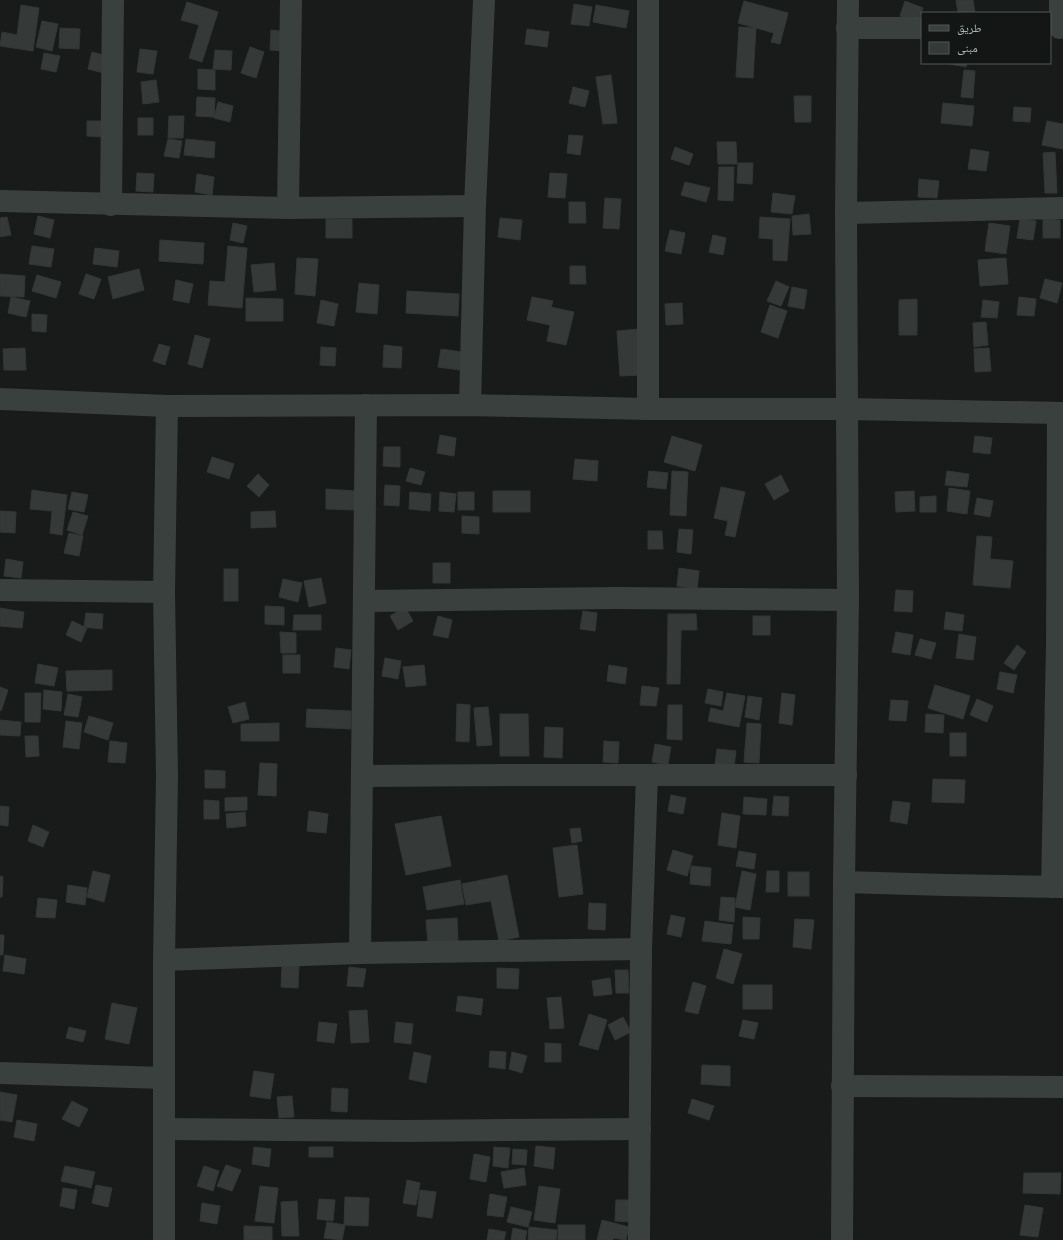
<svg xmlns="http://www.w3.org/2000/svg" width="1063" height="1240" font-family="Montserrat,'Noto Naskh Arabic',sans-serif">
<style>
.building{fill:#353a39;stroke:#323736}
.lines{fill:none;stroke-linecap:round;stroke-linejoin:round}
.minor{stroke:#39403e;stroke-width:22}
</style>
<rect width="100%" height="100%" fill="#181b1a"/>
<g class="building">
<path d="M956 0H973L975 13H958Z"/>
<path d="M744 1 788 13 780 44 771 42 774 33 738 23Z"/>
<path d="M905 1 923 8 917 22 900 16Z"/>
<path d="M187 2 218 12 202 62 189 58 199 25 181 20Z"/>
<path d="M574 4 592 7 589 26 571 24Z"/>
<path d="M21 5 39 8 33 51 0 46 2 32 17 35Z"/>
<path d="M596 5 629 11 626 28 593 22Z"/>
<path d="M42 21 58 24 52 51 36 47Z"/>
<path d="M739 27 756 28 753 78 736 77Z"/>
<path d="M60 28 80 29 79 49 59 48Z"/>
<path d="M527 29 549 32 547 47 525 44Z"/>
<path d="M271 30 288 32 286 51 270 50Z"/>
<path d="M250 47 264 52 256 78 241 73Z"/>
<path d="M140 49 157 51 153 74 137 72Z"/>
<path d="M215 50 232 51 231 70 213 69Z"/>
<path d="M92 52 107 56 104 73 88 69Z"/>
<path d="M44 53 60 56 56 72 41 69Z"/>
<path d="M950 63H967L966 67 950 64Z"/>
<path d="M198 69 215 70V90L198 89Z"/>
<path d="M964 70 975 71 973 98 961 97Z"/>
<path d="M611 75 617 123 603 124 596 77Z"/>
<path d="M156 80 159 102 143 104 141 82Z"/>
<path d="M573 87 589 91 585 107 569 103Z"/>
<path d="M794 96H811V122H795Z"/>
<path d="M197 97 215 98 214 117 196 116Z"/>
<path d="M218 102 233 106 230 122 214 118Z"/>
<path d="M943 103 974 106 972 126 941 123Z"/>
<path d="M1014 107 1031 108 1030 122 1013 121Z"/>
<path d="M169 116H184L183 138H168Z"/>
<rect x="138" y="118" width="15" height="17"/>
<path d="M87 121H104V137L87 136Z"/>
<path d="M1047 121 1063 124V149L1042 145Z"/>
<path d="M569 135 583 136 580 155 567 153Z"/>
<path d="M168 139 182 141 179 158 164 156Z"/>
<path d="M186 139 215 142 214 158 184 155Z"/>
<path d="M717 142H736L737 164H718Z"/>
<path d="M675 147 693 154 689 165 671 159Z"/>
<path d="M971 149 989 152 986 171 968 169Z"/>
<path d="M1055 152 1057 193H1045L1043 153Z"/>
<path d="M738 163H753L752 184 737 183Z"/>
<path d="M719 167H734L733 201 718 200Z"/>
<path d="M137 173 154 174 153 192 136 191Z"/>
<path d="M550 173 567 174 565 198 548 197Z"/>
<path d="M197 174 214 177 212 195 195 192Z"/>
<path d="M919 179 939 181 937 198 918 197Z"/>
<path d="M685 182 710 188 706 202 681 195Z"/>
<path d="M773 193 795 196 792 214 771 212Z"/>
<path d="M605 198 621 199 619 229 603 228Z"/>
<path d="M569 202H585L586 223H569Z"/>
<path d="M809 214 811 234 793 235 792 216Z"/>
<path d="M38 216 54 220 50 238 34 234Z"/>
<path d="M7 217 11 235 0 237V218Z"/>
<path d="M760 217 790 219 787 261 773 260V239L759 238Z"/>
<path d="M500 218 522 220 520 240 498 237Z"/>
<rect x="326" y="219" width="26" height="19"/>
<path d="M1020 219 1036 221 1033 240 1017 238Z"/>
<path d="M1043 219 1060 220V238H1043Z"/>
<path d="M233 223 247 226 243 243 230 240Z"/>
<path d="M989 223 1010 226 1006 254 985 251Z"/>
<path d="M670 230 685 233 681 254 665 251Z"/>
<path d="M713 235 726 238 723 255 709 252Z"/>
<path d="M160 240 204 243 203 264 159 261Z"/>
<path d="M32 246 54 249 51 267 29 264Z"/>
<path d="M228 246 247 248 242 308 208 305 210 281 225 282Z"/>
<path d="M95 248 119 251 117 267 93 264Z"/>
<path d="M297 258 318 259 315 296 295 294Z"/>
<path d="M1006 258 1008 284 980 286 978 260Z"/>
<path d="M274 263 276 290 254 292 251 265Z"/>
<path d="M570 266H585L586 284H570Z"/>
<path d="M139 269 144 290 113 299 108 277Z"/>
<path d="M0 274 25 276 24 297 0 296Z"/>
<path d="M86 274 101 279 94 299 79 294Z"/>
<path d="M37 275 61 282 56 298 32 291Z"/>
<path d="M1045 279 1062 283 1057 303 1040 298Z"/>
<path d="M176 280 193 284 189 303 173 300Z"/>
<path d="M776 281 789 287 781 306 767 301Z"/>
<path d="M359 283 379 285 377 314 356 312Z"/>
<path d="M792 287 807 290 804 309 788 306Z"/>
<path d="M407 291 459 294 458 316 406 313Z"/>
<path d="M11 297 30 301 26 317 8 313Z"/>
<path d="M532 297 553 301 551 307 574 312 566 345 547 341 550 325 527 320Z"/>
<path d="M1019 297 1036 299 1034 316 1017 315Z"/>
<path d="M246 298 283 299V321H246Z"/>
<path d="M917 299V335H899V300Z"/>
<path d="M321 300 338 304 334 326 317 323Z"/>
<path d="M983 300 999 302 997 318 981 317Z"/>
<path d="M682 303 683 324 666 325 665 304Z"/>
<path d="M770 305 787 311 778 338 761 332Z"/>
<path d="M32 314 47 315 46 332 32 331Z"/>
<path d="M986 322 988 345 974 347 973 323Z"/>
<path d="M639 329 642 375 620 376 617 331Z"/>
<path d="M195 335 210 339 202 368 188 364Z"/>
<path d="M159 344 170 347 165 365 153 361Z"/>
<path d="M384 345 402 347 401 368 383 367Z"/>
<path d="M321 347 336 348 335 366 320 365Z"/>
<path d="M25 348 26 370H4L3 349Z"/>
<path d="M989 348 991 371 975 372 974 349Z"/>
<path d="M441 349 462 352 460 370 438 367Z"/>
<path d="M440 435 456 438 454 456 437 453Z"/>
<path d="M672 436 702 445 695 471 664 462Z"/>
<path d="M975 436 992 438 990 454 973 452Z"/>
<path d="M384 447H400V467L383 466Z"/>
<path d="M212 457 234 464 229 479 207 472Z"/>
<path d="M575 459 598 461 597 481 573 479Z"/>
<path d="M410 468 425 472 421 485 406 481Z"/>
<path d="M649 471 668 473 666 489 647 487Z"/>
<path d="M672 471 688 472 686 516 670 515Z"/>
<path d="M947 471 969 474 967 487 945 485Z"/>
<path d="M258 474 269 485 259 497 247 486Z"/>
<path d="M781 475 789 491 774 500 765 484Z"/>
<path d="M385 485 400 486 399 506 384 505Z"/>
<path d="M721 487 745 492 735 537 725 535 728 521 714 518Z"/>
<path d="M949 488 970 491 967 514 947 511Z"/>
<path d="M326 489 355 491 354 510 326 509Z"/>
<path d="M32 490 67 495 62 535 50 533 52 511 30 509Z"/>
<rect x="493" y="491" width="37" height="21"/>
<path d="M914 491 915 511 896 512 895 492Z"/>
<path d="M72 492 88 495 84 512 68 509Z"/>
<path d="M410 492 431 494 430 511 409 509Z"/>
<path d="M440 492 456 494 454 512 439 511Z"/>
<rect x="458" y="492" width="16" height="18"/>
<path d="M936 496V512H920V497Z"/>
<path d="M977 498 993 501 990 517 974 514Z"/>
<path d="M0 511 16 512 15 533 0 532Z"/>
<path d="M275 511 276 527 251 528V512Z"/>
<path d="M73 512 88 516 82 535 67 530Z"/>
<path d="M462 516 479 517V534L462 533Z"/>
<path d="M679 529 693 530 691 554 677 552Z"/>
<path d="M648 531H662L663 549H648Z"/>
<path d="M69 533 83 536 79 556 64 553Z"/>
<path d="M977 536 992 537 990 559 1013 561 1010 588 973 585Z"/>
<path d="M6 559 23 562 21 578 4 576Z"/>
<rect x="433" y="563" width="17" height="20"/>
<path d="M679 568 699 571 697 589 677 586Z"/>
<rect x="224" y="569" width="14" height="32"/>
<path d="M321 578 326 603 309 607 304 581Z"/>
<path d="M283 579 302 583 298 602 279 597Z"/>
<path d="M896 590 913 591 912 612 894 611Z"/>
<path d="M265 606 284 607V625L265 624Z"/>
<path d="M405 607 413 621 398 630 390 616Z"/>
<path d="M0 608 24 612 22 628 0 626Z"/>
<path d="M583 611 597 613 595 631 580 629Z"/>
<path d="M946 612 964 615 962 631 944 629Z"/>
<path d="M86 613 103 614 102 629 84 627Z"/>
<path d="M668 614H696L697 630H681L680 684H667Z"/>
<path d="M294 615H321V630H293Z"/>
<path d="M438 616 452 620 448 638 433 635Z"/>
<rect x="753" y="616" width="17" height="19"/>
<path d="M72 621 87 628 81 642 66 635Z"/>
<path d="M280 632 296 633V653H281Z"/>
<path d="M896 632 913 635 910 655 892 652Z"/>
<path d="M959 634 976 637 973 660 956 658Z"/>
<path d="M920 639 936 643 931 659 915 655Z"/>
<path d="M1017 645 1026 652 1014 670 1004 663Z"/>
<path d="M336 648 351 650 349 669 334 667Z"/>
<rect x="283" y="655" width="17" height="18"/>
<path d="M385 658 401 661 398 679 382 676Z"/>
<path d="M38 664 58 668 54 686 35 683Z"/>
<path d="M424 665 426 685 406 687 403 667Z"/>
<path d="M609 665 627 668 625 684 607 681Z"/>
<path d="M112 670V690L67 691 66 671Z"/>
<path d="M1000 672 1017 675 1013 693 997 689Z"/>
<path d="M935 685 970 696 963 719 928 708Z"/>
<path d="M642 686 659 688 656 706 640 705Z"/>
<path d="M0 687 8 690 1 711 0 710Z"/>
<path d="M708 689 723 692 721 706 705 703Z"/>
<path d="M44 690 62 692 61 711 43 709Z"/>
<path d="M25 693H41L40 722H25Z"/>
<path d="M727 693 745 696 739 727 708 721 711 708 723 711Z"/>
<path d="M782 693 795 695 792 725 779 723Z"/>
<path d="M68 694 82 697 78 717 64 715Z"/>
<path d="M748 696 762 698 759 720 745 717Z"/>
<path d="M977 699 993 706 987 722 970 715Z"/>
<path d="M891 700 908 701 906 721 889 720Z"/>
<path d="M245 702 249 719 233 723 228 707Z"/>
<path d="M457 704 470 705 469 742 456 741Z"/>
<path d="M668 705H682V740L667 739Z"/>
<path d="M488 707 492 745 477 746 474 708Z"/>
<path d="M307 709 351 711V729L306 727Z"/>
<path d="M500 714H528L529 756H500Z"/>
<path d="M926 714 944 715 943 733 925 732Z"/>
<path d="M89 716 113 723 108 740 84 732Z"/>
<path d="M0 720 21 722 20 736 0 735Z"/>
<path d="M66 721 82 723 79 749 63 747Z"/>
<path d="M279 723V741H241V724Z"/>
<path d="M747 723 761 724 759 763 744 762Z"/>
<path d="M545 727 563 728 562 758 544 757Z"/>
<rect x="950" y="733" width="16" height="23"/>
<path d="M25 736H38L39 756 26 757Z"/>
<path d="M110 741 127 743 125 763 108 762Z"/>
<path d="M604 741 619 742 618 763 603 762Z"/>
<path d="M655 744 671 747 668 765 652 762Z"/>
<path d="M717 749 736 751 734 767 715 765Z"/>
<path d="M260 763 277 764 276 796 258 795Z"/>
<path d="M205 770 225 771V788H205Z"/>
<path d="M933 779 965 780 964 803 932 802Z"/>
<path d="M671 795 686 798 683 814 668 811Z"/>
<path d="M774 796 789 797 788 816 772 815Z"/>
<path d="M247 797V810L225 811V798Z"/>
<path d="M744 797 767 799 766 815 743 814Z"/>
<path d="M204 800 219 801V819H204Z"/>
<path d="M893 801 910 803 907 824 890 821Z"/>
<path d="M0 806 9 807 8 826 0 825Z"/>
<path d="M309 811 328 814 326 833 307 831Z"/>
<path d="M245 812 246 826 227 828 226 814Z"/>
<path d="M722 813 740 816 736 848 718 845Z"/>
<path d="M441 816 451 866 406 875 395 824Z"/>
<path d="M33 825 49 832 43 847 28 841Z"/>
<path d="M580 828 582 841 572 843 570 829Z"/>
<path d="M577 845 583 894 559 897 553 848Z"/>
<path d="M673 850 693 856 687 876 667 870Z"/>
<path d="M739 851 756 854 754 869 736 866Z"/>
<path d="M691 866 711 868 710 886 690 884Z"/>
<path d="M93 871 110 875 104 902 87 897Z"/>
<path d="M742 871 756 874 750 910 735 907Z"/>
<path d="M767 871H779V892H766Z"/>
<rect x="788" y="872" width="21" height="24"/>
<path d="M507 875 519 937 499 941 491 901 466 905 462 884Z"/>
<path d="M0 876 3 877 2 897H0Z"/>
<path d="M460 880 464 904 427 910 423 887Z"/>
<path d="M68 885 87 888 85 905 66 902Z"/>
<path d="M721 897 735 898 734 922 719 920Z"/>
<path d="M38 898 57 900 55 918 36 917Z"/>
<path d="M589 903 606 904 605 930 588 929Z"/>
<path d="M671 915 685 918 681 937 667 934Z"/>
<path d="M743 917 760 918 759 939H743Z"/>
<path d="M457 918 458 943 428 944 426 920Z"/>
<path d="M795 919 814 920 811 949 793 947Z"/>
<path d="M705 921 733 925 731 944 702 941Z"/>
<path d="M0 935H4L3 955H0Z"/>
<path d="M724 949 742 954 733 984 716 978Z"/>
<path d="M5 955 26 959 24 974 3 971Z"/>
<path d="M282 965 299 966 298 988 281 987Z"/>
<path d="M349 967 366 969 363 987 347 986Z"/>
<path d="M497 968 519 969 518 989 497 988Z"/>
<path d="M615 970H628L629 993H616Z"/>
<path d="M610 978 612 994 594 996 592 981Z"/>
<path d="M693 982 706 986 698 1014 685 1011Z"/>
<rect x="743" y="985" width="29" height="24"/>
<path d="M458 996 483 999 481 1015 456 1011Z"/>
<path d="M561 997 564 1028 550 1029 547 998Z"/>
<path d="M112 1003 137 1008 129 1044 105 1039Z"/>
<path d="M367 1010 369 1042 351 1043 349 1011Z"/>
<path d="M589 1014 607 1020 598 1050 579 1045Z"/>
<path d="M623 1017 631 1032 615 1040 608 1025Z"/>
<path d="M743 1020 758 1023 754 1039 739 1036Z"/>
<path d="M319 1022 337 1024 334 1043 317 1041Z"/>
<path d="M396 1022 413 1024 411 1044 394 1042Z"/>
<path d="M69 1027 86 1031 83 1042 66 1038Z"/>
<path d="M545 1043 561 1044V1062H545Z"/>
<path d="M490 1051 506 1052 505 1069 489 1067Z"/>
<path d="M414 1052 431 1056 426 1083 409 1079Z"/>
<path d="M512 1052 527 1056 522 1073 509 1069Z"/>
<path d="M702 1065 730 1066V1086L701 1084Z"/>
<path d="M254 1071 274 1074 270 1099 250 1096Z"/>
<path d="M332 1088 348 1089 347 1112 331 1111Z"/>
<path d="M0 1092 17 1095 12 1122 0 1120Z"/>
<path d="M292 1096 294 1117 279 1118 277 1097Z"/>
<path d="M692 1099 714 1106 709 1120 688 1113Z"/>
<path d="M72 1101 88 1109 79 1127 62 1119Z"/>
<path d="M17 1120 37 1124 34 1141 14 1137Z"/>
<path d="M536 1146 555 1148 553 1169 534 1166Z"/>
<path d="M254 1147 271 1149 269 1167 252 1164Z"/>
<rect x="309" y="1147" width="24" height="10"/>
<path d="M494 1147 510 1148 508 1168 493 1166Z"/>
<path d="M513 1149 527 1150 526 1165 512 1164Z"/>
<path d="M474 1154 490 1157 486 1182 470 1179Z"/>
<path d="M226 1165 241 1170 232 1191 217 1186Z"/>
<path d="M65 1166 95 1172 91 1188 61 1181Z"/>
<path d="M204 1166 219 1171 213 1191 197 1186Z"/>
<path d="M524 1168 526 1185 504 1188 501 1172Z"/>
<path d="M1024 1173H1061L1060 1194 1023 1193Z"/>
<path d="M407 1180 420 1183 416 1205 403 1203Z"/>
<path d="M96 1185 112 1188 108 1207 92 1203Z"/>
<path d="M260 1186 278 1188 274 1223 255 1221Z"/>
<path d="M539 1186 560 1189 555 1223 534 1220Z"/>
<path d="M63 1188 77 1190 74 1209 60 1206Z"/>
<path d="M420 1190 436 1192 432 1218 417 1216Z"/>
<path d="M490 1194 507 1197 503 1217 487 1215Z"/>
<path d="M345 1197 369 1198 368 1226 344 1225Z"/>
<path d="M319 1199 335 1200 333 1221 317 1219Z"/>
<path d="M616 1200H632L631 1222 615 1221Z"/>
<path d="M297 1201 299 1236H282L281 1202Z"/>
<path d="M202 1203 220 1206 217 1224 200 1221Z"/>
<path d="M1025 1205 1043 1208 1038 1237 1020 1235Z"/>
<path d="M511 1207 532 1212 528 1227 507 1222Z"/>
<path d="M602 1220 629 1227 626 1240 613 1238V1240H597Z"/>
<path d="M327 1222 345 1225 342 1240 324 1238Z"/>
<rect x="558" y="1225" width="27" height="15"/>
<path d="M244 1226 272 1227V1240H244Z"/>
<path d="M529 1227 557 1230 556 1240H528Z"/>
<path d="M513 1228 527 1231 525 1240H511Z"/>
<path d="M489 1229 506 1232 504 1240H487Z"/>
</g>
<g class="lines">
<g class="minor">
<path d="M648 0V409"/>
<path d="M847 28H922"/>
<path d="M1060 28V0"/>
<path d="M0 201 288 208 475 206"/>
<path d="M111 205 113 0"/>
<path d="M288 208 291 0"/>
<path d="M846 213 1063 208"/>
<path d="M0 399 167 406 470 405 648 409H848L1063 413"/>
<path d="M470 405 475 206 484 0"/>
<path d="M0 590 164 592"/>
<path d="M364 601 616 598 848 600"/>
<path d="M362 776 508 775H846"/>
<path d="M844 882 945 885 1063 887"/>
<path d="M1052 887 1057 644 1058 413"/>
<path d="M360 953 366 405"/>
<path d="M164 960 360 953 641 949"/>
<path d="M0 1073 164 1078"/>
<path d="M842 1086 1063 1087"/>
<path d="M164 1129 405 1131 640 1129"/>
<path d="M164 1240V960L167 776 164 592 167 406"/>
<path d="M639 1240 641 949 647 775"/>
<path d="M842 1240 844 882 848 600 846 213 848 0"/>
</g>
</g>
<rect x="921" y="12" width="130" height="52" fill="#131615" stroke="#4f5854"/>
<rect x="929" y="25" width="20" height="6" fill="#39403e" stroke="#4f5854"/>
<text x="957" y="32" font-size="12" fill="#aabbb3">طريق</text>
<rect x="929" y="42" width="20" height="12" fill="#353a39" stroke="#4f5854"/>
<text x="957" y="52" font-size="12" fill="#aabbb3">مبنى</text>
</svg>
